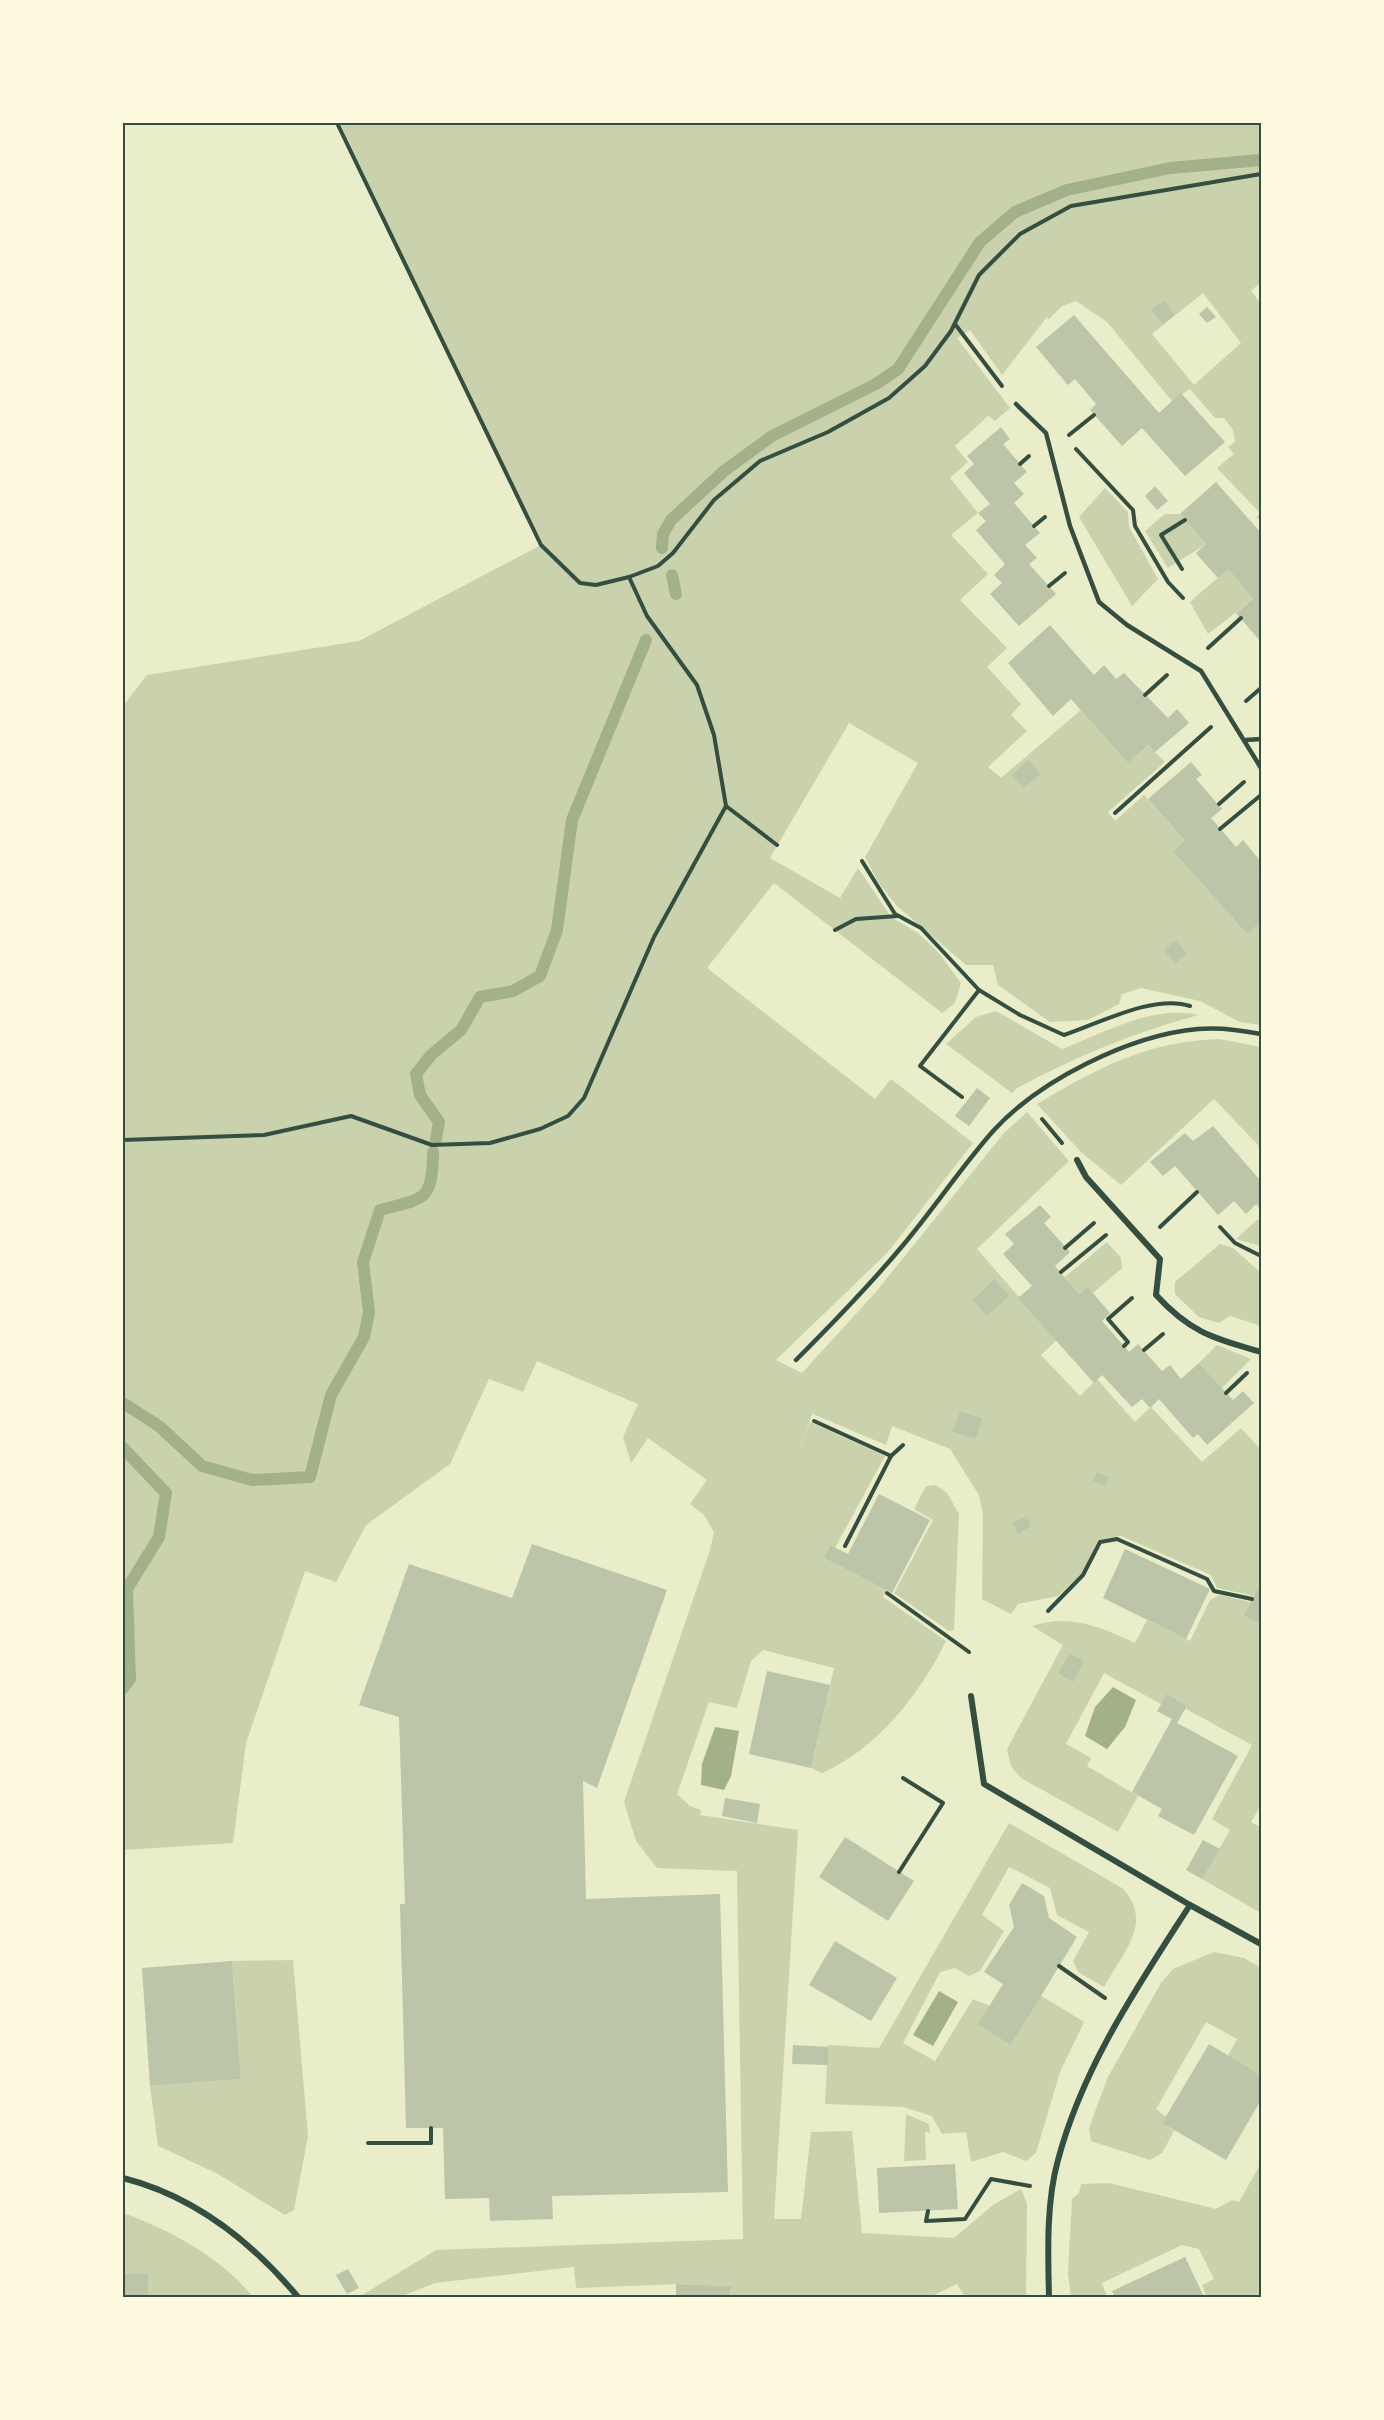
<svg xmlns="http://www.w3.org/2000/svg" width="1384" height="2420" font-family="Poppins,sans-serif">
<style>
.green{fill:#cad2ad;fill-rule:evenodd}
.water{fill:#a3b18a}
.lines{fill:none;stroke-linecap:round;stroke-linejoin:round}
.stream{stroke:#a3b18a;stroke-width:12}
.building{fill:#bcc5a7}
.path{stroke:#344e41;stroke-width:4}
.service{stroke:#344e41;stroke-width:4.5}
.minor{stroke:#344e41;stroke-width:6}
.neatline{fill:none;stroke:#344e41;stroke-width:2}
</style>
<rect width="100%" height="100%" fill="#e9edc9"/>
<g class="green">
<path d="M337 123H1261V282L1251 291 1261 304V522L1257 517 1260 513 1217 468 1234 454 1228 447 1235 442 1233 430 1224 418H1215L1190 389 1172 401 1107 322 1076 301 1062 306 1049 319 1047 317 1002 375 970 330 957 338 1010 408 995 421 988 416 955 446 968 462 950 478 978 513 951 535 988 574 960 600 1007 648 987 667 1021 704 1011 715 1027 731 988 767 1001 778 1081 710 1128 763 1148 745 1165 762 1108 812 1115 821 1144 795 1185 841 1174 852 1247 934 1261 922V1025L1240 1022 1200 1001 1141 988 1122 994 1119 1004 1088 1020 1050 1022 998 985 993 965H966L897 906 878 882 865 857 918 763 849 723 770 858 840 898 858 868 891 917 918 933 938 952 961 983 955 1003 942 1013 774 883 707 968 875 1099 891 1079 973 1143 888 1252 776 1360 802 1373 875 1293 1004 1133 1027 1112 1069 1161 977 1249 1057 1340 1041 1355 1080 1396 1097 1379 1135 1422 1151 1407 1202 1462 1241 1428 1261 1450V1591L1258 1590 1254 1596 1217 1588 1211 1575 1121 1536 1098 1540 1083 1572 1058 1596 1018 1604 1011 1614 982 1599 983 1515 979 1495 950 1449 892 1426 886 1445 813 1414 815 1407 796 1458 810 1422 885 1456 835 1548 830 1545 824 1558 886 1590 883 1597 946 1641C920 1694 877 1749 822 1773L811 1768 834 1668 763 1650 751 1661 737 1708 709 1702 677 1794 690 1806 701 1810 700 1815 798 1830 774 2219H801L811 2132 852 2131 862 2233 954 2238 993 2205 1021 2189 1027 2203 1026 2297H965L957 2284 930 2297H730L731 2286 680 2284 576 2288 574 2267 435 2283 400 2297H359L436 2250 743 2239 737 1871 657 1868 636 1841 624 1802 710 1550 714 1532 704 1515 690 1504 707 1480 648 1438 631 1463 623 1437 638 1404 537 1361 523 1392 489 1379 450 1464 366 1525 336 1582 305 1571 246 1743 233 1843 123 1850V706L147 675 359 641 541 545ZM1203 293 1241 343 1194 385 1152 334ZM960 1411 983 1418 976 1439 953 1432Z"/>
<path d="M1105 488 1128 512 1129 527 1158 579 1132 606 1079 517Z"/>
<path d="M1165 514H1180L1206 544 1168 568 1145 531Z"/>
<path d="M1228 569 1253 599 1208 634 1190 602Z"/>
<path d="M996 1011 1062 1049C1106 1032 1151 1005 1199 1015 1134 1032 1076 1057 1017 1088L1012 1093 946 1044 976 1017Z"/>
<path d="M1219 1039 1261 1047V1148L1214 1099 1121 1185 1081 1152 1037 1104C1097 1068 1148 1041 1219 1039Z"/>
<path d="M1258 1219 1261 1222V1246L1236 1239Z"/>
<path d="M1107 1242 1121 1258 1122 1268 1093 1293 1088 1287 1079 1294 1065 1277Z"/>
<path d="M1220 1244 1233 1248 1261 1273V1326L1230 1316 1219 1323 1199 1317 1175 1294V1282Z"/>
<path d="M1217 1345 1251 1359 1222 1388 1199 1363Z"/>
<path d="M936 1485 947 1493 959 1514 954 1630 949 1631 894 1593 933 1520 914 1509 926 1486Z"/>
<path d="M1220 1595 1250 1602 1243 1615 1261 1625V1805L1251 1822 1261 1828V1913L1202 1879 1230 1830 1212 1819 1252 1745 1186 1709 1187 1706 1161 1704 1104 1673 1066 1744 1091 1758 1087 1766 1138 1796 1118 1832 1021 1778 1011 1766 1007 1749 1063 1645 1032 1626C1070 1613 1101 1627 1135 1643L1147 1620 1190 1641 1210 1600Z"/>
<path d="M1009 1823 1122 1888C1155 1921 1122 1954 1104 1987L1078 1972 1073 1961 1089 1932 1057 1915 1050 1888 1009 1867 982 1915 1004 1931 980 1971 969 1976 955 1968 940 1972 903 2043 935 2061 973 1999 990 2006 1011 2045 1040 1995 1084 2022 1060 2072 1036 2153 1026 2161 1003 2152 971 2162 966 2132 942 2134 932 2116 903 2107 825 2104 828 2045 879 2048Z"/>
<path d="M1214 1952 1244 1958 1261 1968V2075L1228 2056 1237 2039 1206 2022 1156 2109 1166 2117 1163 2123 1174 2131 1162 2153 1150 2160 1091 2141 1089 2128 1108 2077 1161 1983 1173 1969Z"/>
<path d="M293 1960 308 2136 294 2210 285 2215 216 2173 158 2146 150 2086 241 2079 232 1961Z"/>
<path d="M906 2114 929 2124 930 2133 925 2132 926 2160 904 2161Z"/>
<path d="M1261 2163V2297H1207L1202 2285 1214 2279 1199 2249 1182 2245 1102 2283 1107 2297H1071L1068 2273 1072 2199 1079 2193 1081 2184 1109 2183 1216 2209 1232 2200 1239 2202Z"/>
<path d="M123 2213C170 2230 221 2257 253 2297H149L148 2274H123Z"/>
</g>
<g class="water">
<path d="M1113 1687 1136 1700 1125 1727 1107 1749 1085 1736 1095 1707Z"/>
<path d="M715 1727 739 1731 731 1776 724 1790 701 1785 702 1764Z"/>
<path d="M939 1991 958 2002 933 2046 913 2035Z"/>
</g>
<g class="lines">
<g class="stream">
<path d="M662 548 663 534 671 520 724 471 772 436 876 384 898 369 980 242 1015 212 1067 190 1170 168 1261 160"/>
<path d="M672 575 676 594"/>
<path d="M436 1139 439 1122 420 1095 416 1074 431 1055 461 1030 480 997 513 991 540 976 557 930 572 820 646 640"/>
<path d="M123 1403 159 1426 202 1466 252 1480 310 1477 331 1395 364 1337 369 1312 363 1262 380 1210C425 1198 432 1202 433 1152"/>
<path d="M123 1448 166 1493 159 1537 127 1589 130 1679 123 1688"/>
</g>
</g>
<g class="building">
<path d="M1164 301 1175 315 1163 324 1151 310Z"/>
<path d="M1207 307 1216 317 1207 323 1199 314Z"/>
<path d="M1074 315 1159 413 1181 393 1225 442 1185 476 1142 428 1122 446 1090 410 1096 404 1075 379 1068 385 1036 347Z"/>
<path d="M1001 427 1010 439 1003 444 1027 472 1014 483 1024 494 1014 503 1040 533 1025 545 1037 558 1029 564 1056 594 1019 626 990 594 1002 583 994 575 1005 564 976 530 986 521 978 513 990 504 964 473 974 464 967 456Z"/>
<path d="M1216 482 1261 533V642L1236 613 1253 599 1228 569 1218 578 1201 559 1196 553 1206 544 1180 514Z"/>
<path d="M1155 486 1168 501 1157 510 1145 496Z"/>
<path d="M1050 625 1094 675 1104 665 1116 679 1124 673 1168 718 1177 709 1189 723 1155 752 1148 745 1128 763 1071 699 1053 716 1008 663Z"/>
<path d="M1028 760 1040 774 1024 788 1012 775Z"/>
<path d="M1191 762 1202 775 1196 779 1222 809 1211 818 1236 847 1243 840 1261 862V869L1258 872 1261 875V922L1247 934 1173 851 1185 841 1148 799Z"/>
<path d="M1175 940 1187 953 1176 963 1164 951Z"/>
<path d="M977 1088 990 1098 969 1126 955 1116Z"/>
<path d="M1213 1126 1259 1179 1261 1177V1210L1256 1204 1246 1214 1234 1201 1218 1215 1175 1166 1163 1176 1150 1162 1185 1133 1193 1141Z"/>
<path d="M1040 1205 1051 1217 1044 1223 1070 1252 1055 1266 1079 1294 1088 1287 1093 1293 1110 1313 1102 1321 1129 1352 1138 1344 1162 1371 1170 1365 1181 1379 1199 1363 1233 1400 1243 1391 1254 1403 1207 1445 1198 1434 1193 1438 1159 1399 1150 1408 1142 1399 1132 1407 1102 1375 1094 1383 1018 1298 1032 1286 1003 1254 1014 1244 1005 1234Z"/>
<path d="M994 1279 1009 1296 987 1316 973 1300Z"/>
<path d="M960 1411 983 1418 976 1439 952 1432Z"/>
<path d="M1097 1472 1109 1477 1106 1486 1093 1481Z"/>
<path d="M879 1494 930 1520 892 1593 824 1558 830 1545 848 1554Z"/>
<path d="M1026 1516 1031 1526 1018 1534 1012 1523Z"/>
<path d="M532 1544 667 1590 597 1788 583 1781 586 1899 720 1894 728 2192 552 2196 553 2219 490 2221 489 2198 445 2199 443 2128H406L400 1904H405L399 1717 359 1705 409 1564 512 1598Z"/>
<path d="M1125 1549 1210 1589 1186 1639 1103 1598Z"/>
<path d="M1258 1589 1261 1591V1625L1243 1615Z"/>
<path d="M1070 1654 1084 1661 1073 1682 1058 1673Z"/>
<path d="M767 1671 830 1685 811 1768 749 1754Z"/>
<path d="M1167 1694 1187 1706 1177 1723 1238 1756 1194 1835 1158 1816 1162 1809 1132 1792 1172 1719 1157 1711Z"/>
<path d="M725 1798 760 1804 757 1823 722 1816Z"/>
<path d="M845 1837 914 1881 888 1921 819 1877Z"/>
<path d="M1203 1840 1220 1849 1202 1879 1186 1870Z"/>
<path d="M1022 1883 1044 1896 1049 1918 1077 1937 1011 2045 978 2024 1003 1984 984 1972 1014 1927 1009 1905Z"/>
<path d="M835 1941 897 1978 871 2021 809 1985Z"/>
<path d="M232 1961 241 2079 150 2086 142 1968Z"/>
<path d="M1209 2044 1261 2075V2100L1226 2160 1162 2123Z"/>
<path d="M793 2045 828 2047V2065L792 2064Z"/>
<path d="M955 2164 958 2209 879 2213 877 2168Z"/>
<path d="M1185 2257 1204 2297H1115L1112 2291Z"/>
<path d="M348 2269 359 2288 347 2294 336 2275Z"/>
<path d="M123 2274H148L149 2297H123Z"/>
<path d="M676 2284 731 2286 730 2297H676Z"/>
</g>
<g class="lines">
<g class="path">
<path d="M337 123 541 545 580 583 596 585 629 577 658 566 673 553 714 500 760 461 828 432 889 398 925 366 951 331 979 275 1020 234 1071 206 1261 174"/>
<path d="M955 324 1002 386"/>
<path d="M1069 435 1094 415"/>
<path d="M1076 449 1133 510 1135 526 1168 582 1183 598"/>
<path d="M1020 464 1029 456"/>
<path d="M1034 526 1045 517"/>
<path d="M1182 569 1161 535 1185 520"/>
<path d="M1049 586 1065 573"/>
<path d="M1208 648 1241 618"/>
<path d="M1145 695 1167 675"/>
<path d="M1246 701 1261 688"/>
<path d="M1219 804 1244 782"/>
<path d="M726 806 777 845"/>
<path d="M1115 813 1211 727"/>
<path d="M1220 829 1261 795"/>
<path d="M862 861 895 914 921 928 979 990"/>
<path d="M835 930 856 919 898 916"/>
<path d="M962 1097 920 1066 979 990 1020 1015 1064 1035C1100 1023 1154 994 1190 1006"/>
<path d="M1042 1119 1062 1143"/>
<path d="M123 1140 264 1135 351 1116 432 1145 490 1143 540 1129 568 1116 584 1098 654 937 726 806 714 735 697 685 647 616 629 577"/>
<path d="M1160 1227 1197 1192"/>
<path d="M1220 1227 1235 1243 1261 1256"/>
<path d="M1065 1248 1094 1223"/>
<path d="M1061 1272 1106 1235"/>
<path d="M1124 1346 1128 1342 1108 1319 1132 1298"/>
<path d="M1144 1350 1163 1334"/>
<path d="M1226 1393 1247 1373"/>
<path d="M814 1421 891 1456"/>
<path d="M845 1546 891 1456 903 1445"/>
<path d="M887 1593 969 1652"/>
<path d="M1048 1611 1083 1575 1100 1542 1117 1539 1207 1579 1214 1591 1252 1599"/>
<path d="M899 1872 943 1803 903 1778"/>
<path d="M1059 1966 1105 1998"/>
<path d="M368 2143H431V2128"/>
<path d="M928 2211 926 2221 965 2219 991 2179 1030 2186"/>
</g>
<g class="service">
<path d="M1016 404 1046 433 1070 526 1099 602 1127 625 1201 671 1261 768"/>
<path d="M1246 740 1261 739"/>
<path d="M796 1360C833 1323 870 1285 904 1244 935 1207 962 1166 994 1130 1040 1080 1130 1035 1198 1029 1219 1027 1241 1030 1261 1034"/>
</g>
<g class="minor">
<path d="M1077 1160 1086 1177 1160 1259 1156 1295C1191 1333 1213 1338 1261 1352"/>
<path d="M971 1696 984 1784 1190 1905"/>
<path d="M123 2178C194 2196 252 2242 298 2297"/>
<path d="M1049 2297C1048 2253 1046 2203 1058 2160 1083 2066 1138 1986 1190 1905L1261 1944"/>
</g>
</g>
<rect width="1384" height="2420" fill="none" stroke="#fefae0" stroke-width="249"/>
<rect x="124" y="124" width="1136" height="2172" class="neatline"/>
</svg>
